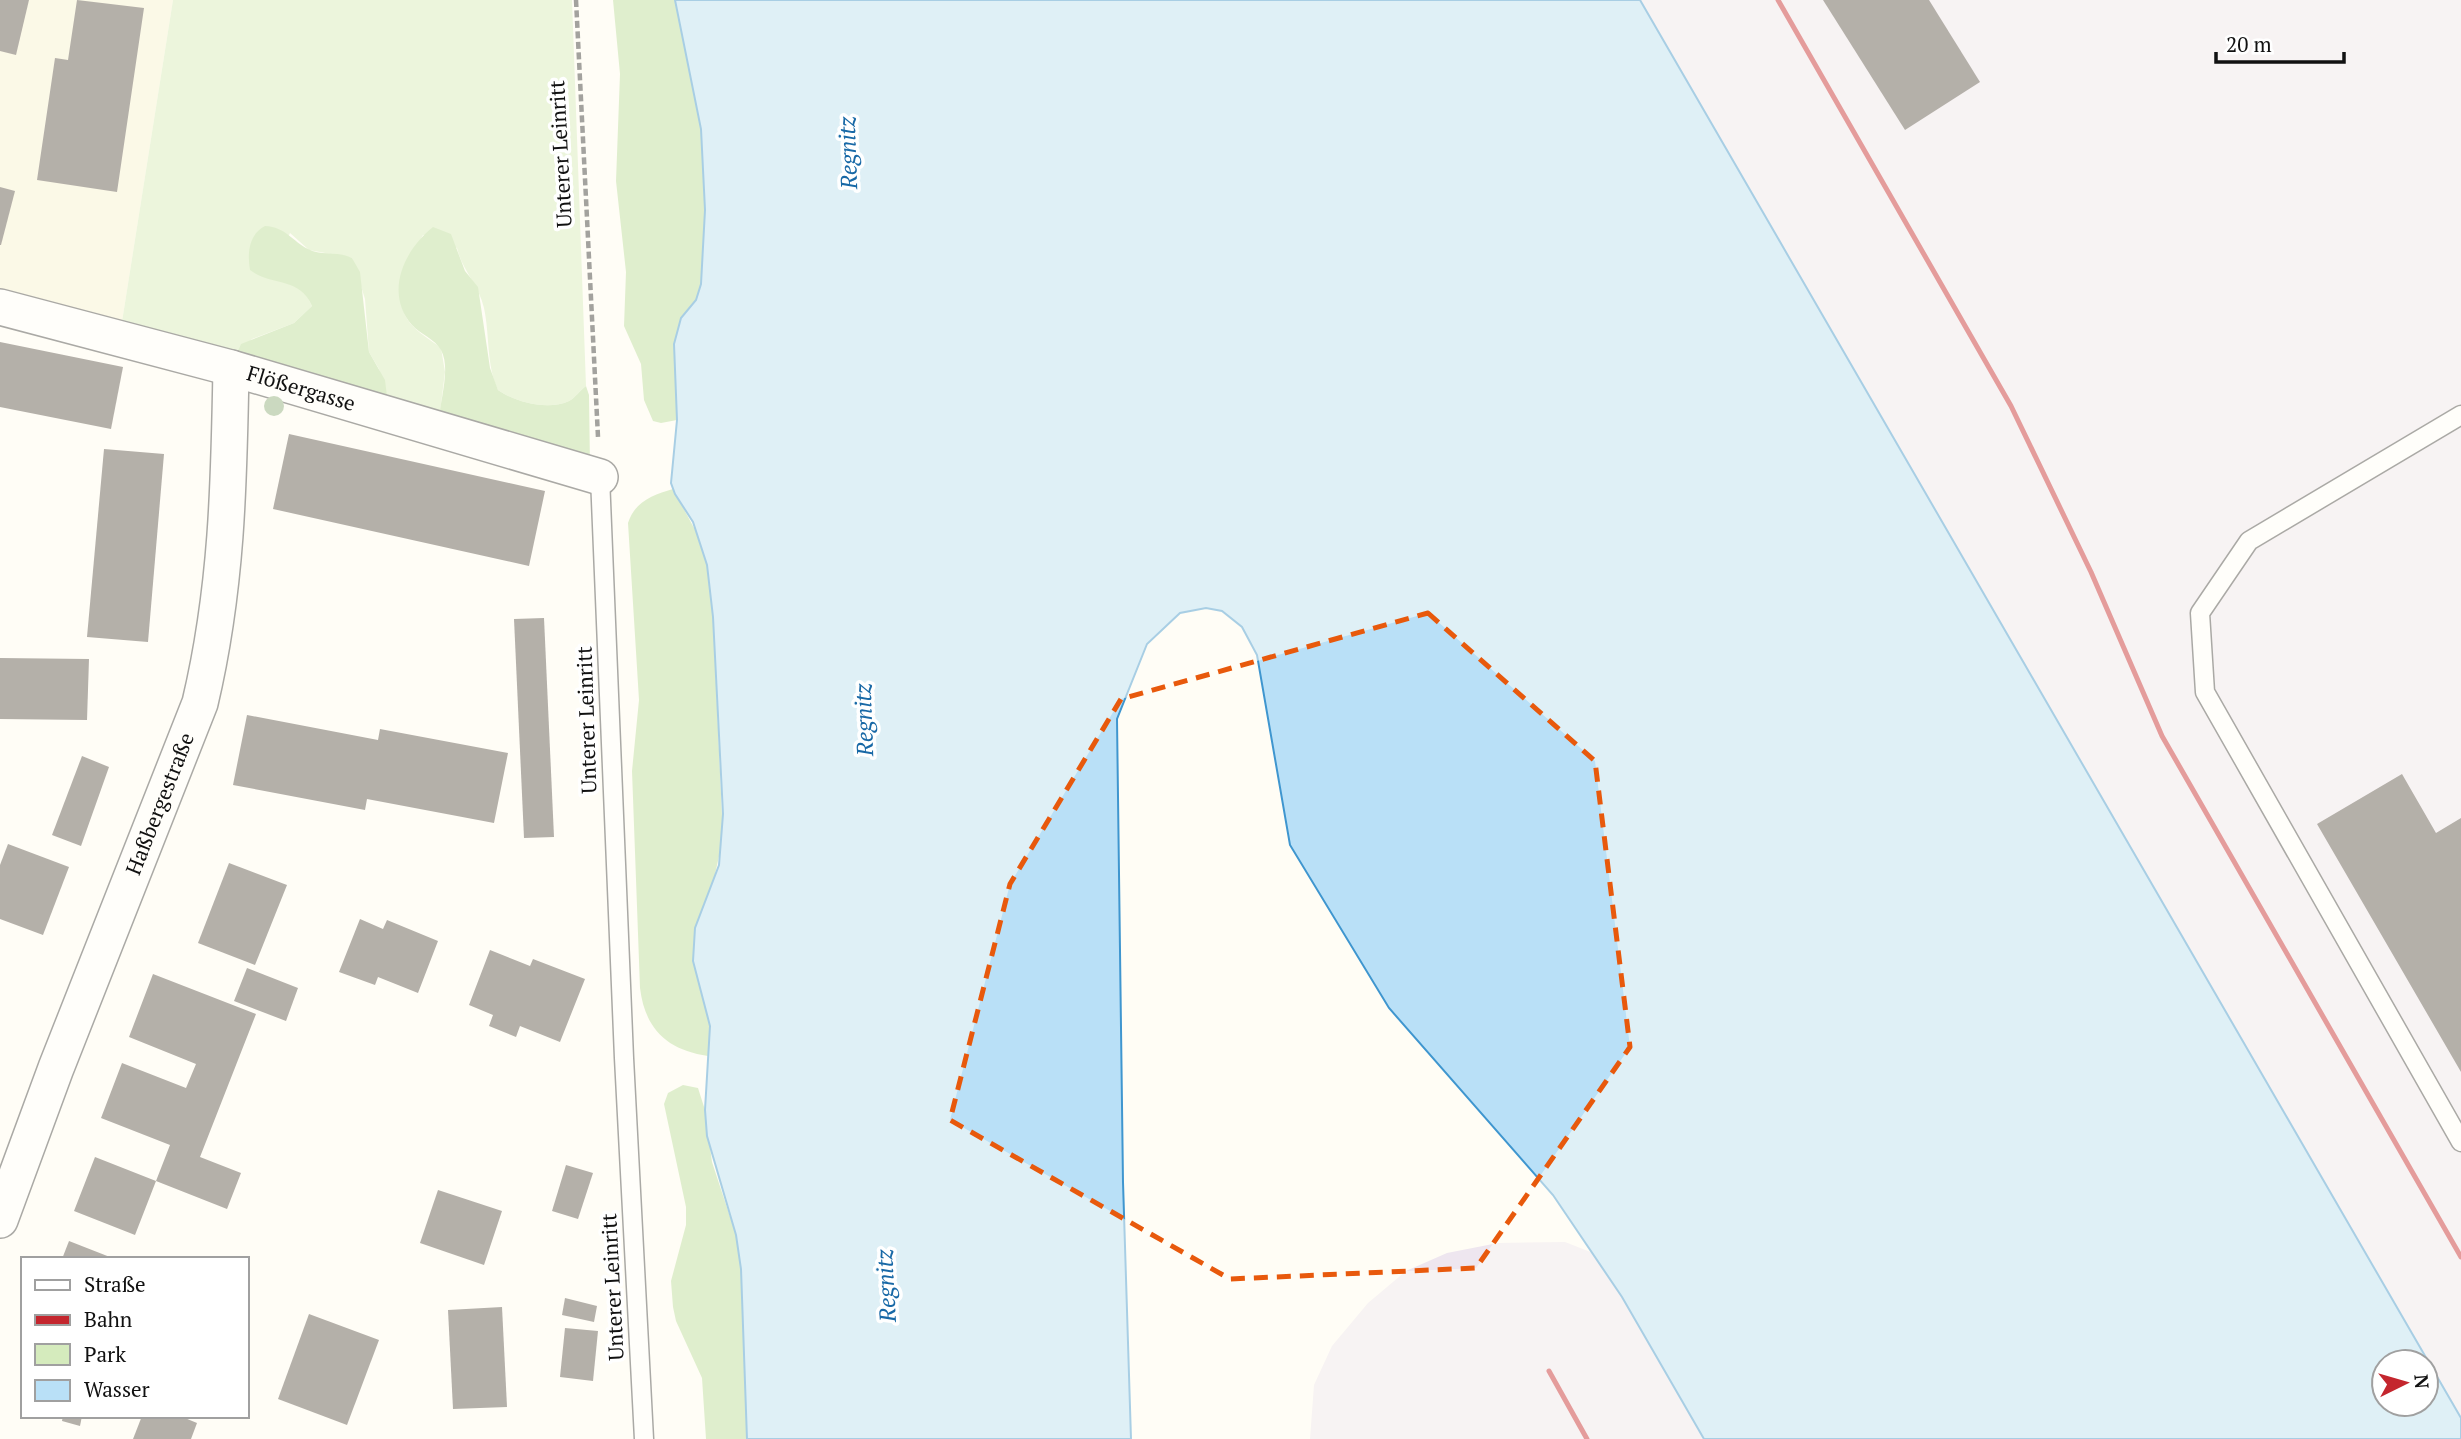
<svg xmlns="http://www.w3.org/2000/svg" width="2461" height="1439" font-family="'PT Serif',serif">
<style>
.industrial{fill:#eee6ef;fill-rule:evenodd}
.farmland{fill:#f6f3d4}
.green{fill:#d5ebbd}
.forest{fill:#b9dc9c}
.water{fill:#b9e0f7;stroke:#3f96cf;stroke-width:2;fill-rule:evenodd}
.building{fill:#5a524d}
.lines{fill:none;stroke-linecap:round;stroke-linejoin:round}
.lane-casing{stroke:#444;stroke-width:21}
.street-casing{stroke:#444;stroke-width:38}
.path{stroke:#333;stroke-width:4.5;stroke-dasharray:7 3.5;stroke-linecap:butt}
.lane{stroke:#fff;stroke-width:18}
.street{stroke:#fff;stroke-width:35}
.rail{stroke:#c4262e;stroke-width:5}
.tree{fill:#8dad7f}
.marked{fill:none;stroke:#e8590c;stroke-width:5;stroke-dasharray:14 9;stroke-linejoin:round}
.labels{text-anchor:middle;stroke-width:7;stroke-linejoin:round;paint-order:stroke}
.street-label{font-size:21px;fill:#111;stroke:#fff}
.water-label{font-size:23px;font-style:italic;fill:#1768a6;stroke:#fff}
</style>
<rect width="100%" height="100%" fill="#fffdf5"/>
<path class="industrial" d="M1124 0H2461V1439H1310L1314 1385 1332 1346 1368 1303 1406 1271 1447 1253 1498 1243 1565 1242 1593 1253 1553 1195 1389 1008 1290 845 1257 656 1242 627 1222 611 1206 608 1180 613 1147 644ZM2384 1362H2426V1404H2384Z"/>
<path class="farmland" d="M0 0H173L121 328 0 296Z"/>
<path class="green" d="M173 0H572L586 386C579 391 576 397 569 401 548 411 515 402 498 390 486 364 490 336 484 308 479 285 462 270 457 248L423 235C409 260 389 296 410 323 418 333 431 340 441 348L445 372 439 420 388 404 379 369 369 352 365 299 352 258 309 250 290 233 270 279C290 280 304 287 312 306L294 323 252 339 236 356 121 328Z"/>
<g class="forest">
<path d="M613 0H675L701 129 705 210 701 284 696 300 681 318 677 420 661 423 653 421 644 400 641 364 624 326 626 272 616 181 620 74Z"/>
<path d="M265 226C286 227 292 241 308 249 321 256 339 251 352 258L360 272 369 352 385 380 388 404 236 356 241 344 294 323 312 306C299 276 272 287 250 270 247 253 249 234 265 226Z"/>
<path d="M433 227 451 234 465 271 478 287 490 368 498 390C515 402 548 411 569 401 576 397 579 391 586 386L589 395 590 466 439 420C440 400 451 368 441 350 435 339 420 334 412 325 384 293 404 250 433 227Z"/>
<path d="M673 489 700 539 707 565 713 617 723 838 712 888 695 928 710 1026 708 1056C667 1050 645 1029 640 988L632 771 639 700 628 523C635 501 653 495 673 489Z"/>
<path d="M683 1085 698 1088 705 1110 712 1162 736 1235 741 1269 747 1439H706L702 1378 676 1321 673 1307 671 1281 686 1225V1207L664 1104 668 1093Z"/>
</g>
<path class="water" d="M675 0H1640L2461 1418V1439H1704L1622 1297 1553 1195 1389 1008 1290 845 1257 655 1242 627 1222 611 1206 608 1180 613 1147 644 1117 719 1123 1182 1131 1439H747L741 1269 736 1235 707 1136 705 1110 710 1026 693 961 695 928 719 865 723 814 713 617 707 565 693 522 675 494 671 483 677 420 674 344 681 318 696 300 701 284 705 210 701 129ZM2384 1362H2426V1404H2384Z"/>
<g class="building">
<path d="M0 0H29L16 55 0 51Z"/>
<path d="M77 0 144 8 117 192 37 180 55 58 68 60Z"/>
<path d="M1823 0H1929L1980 82 1905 130Z"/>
<path d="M0 187 15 191 1 245H0Z"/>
<path d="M0 342 123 367 111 429 0 407Z"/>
<path d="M289 434 545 491 529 566 273 509Z"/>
<path d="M104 449 164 454 148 642 87 637Z"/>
<path d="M544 618 554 837 524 838 514 619Z"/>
<path d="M0 658 89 659 87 720 0 719Z"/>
<path d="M247 715 378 740 380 729 508 753 494 823 367 799 365 810 233 785Z"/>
<path d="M82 756 109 767 81 846 52 835Z"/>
<path d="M2402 774 2436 833 2461 818V1072L2317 824Z"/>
<path d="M8 844 69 867 43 935 0 919V865Z"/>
<path d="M229 863 287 885 255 965 198 943Z"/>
<path d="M360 919 383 929 387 920 438 941 418 993 378 977 375 985 339 972Z"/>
<path d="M490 950 530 966 533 959 585 979 560 1042 520 1026 516 1037 489 1026 493 1015 469 1005Z"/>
<path d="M247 968 298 988 286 1021 234 1001Z"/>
<path d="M153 974 256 1014 200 1157 241 1173 227 1209 156 1181 135 1235 74 1211 95 1157 156 1181 170 1145 101 1118 122 1063 186 1088 196 1064 129 1037Z"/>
<path d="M566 1165 593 1173 578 1219 552 1211Z"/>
<path d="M438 1190 502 1211 484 1265 420 1243Z"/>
<path d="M69 1241 115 1259H62Z"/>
<path d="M565 1298 597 1306 594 1322 562 1315Z"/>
<path d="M502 1307 507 1407 453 1409 448 1310Z"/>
<path d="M309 1314 379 1340 347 1425 278 1399Z"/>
<path d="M565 1328 598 1331 593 1381 560 1377Z"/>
<path d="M63 1416H82L80 1426 62 1421Z"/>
<path d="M142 1416H180L197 1423 191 1439H133Z"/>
</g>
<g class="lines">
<g class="lane-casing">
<g id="lane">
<path d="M2461 415 2249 541 2200 613 2205 692 2461 1142"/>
<path d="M600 477 624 1058 644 1439"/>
</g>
</g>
<g class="street-casing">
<g id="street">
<path id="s1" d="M0 307 231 368 600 477"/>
<path id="s2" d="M0 1220 56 1068 200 703C227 589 229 485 231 368"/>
</g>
</g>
<path class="path" d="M576 0 598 437"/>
<use href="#lane" class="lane"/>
<use href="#street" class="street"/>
<g class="rail">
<path d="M1778 0 2011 406 2091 572 2162 736 2461 1257"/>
<path d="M1549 1371 1587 1439"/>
</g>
</g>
<circle class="tree" cx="274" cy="406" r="10"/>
<path d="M0 0H2461V1439H0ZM1428 613 1595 761 1630 1047 1476 1268 1230 1279 950 1120 1010 884 1121 699Z" fill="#fffdf5" fill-opacity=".55" fill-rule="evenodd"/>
<path class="marked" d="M1428 613 1595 761 1630 1047 1476 1268 1230 1279 950 1120 1010 884 1121 699Z"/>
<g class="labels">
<g class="street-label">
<text transform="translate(561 154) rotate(-93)" y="7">Unterer Leinritt</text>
<text dy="7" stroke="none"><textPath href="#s1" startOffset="312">Flößergasse</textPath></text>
<text transform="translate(587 720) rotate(-92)" y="7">Unterer Leinritt</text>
<text dy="7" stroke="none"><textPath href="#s2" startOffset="446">Haßbergestraße</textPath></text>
<text transform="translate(613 1287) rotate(-93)" y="7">Unterer Leinritt</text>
</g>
<g class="water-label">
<text transform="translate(848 153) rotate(-92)" y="8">Regnitz</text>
<text transform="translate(864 720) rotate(-92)" y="8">Regnitz</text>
<text transform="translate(886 1286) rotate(-93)" y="8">Regnitz</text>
</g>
</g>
<rect x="21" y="1257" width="228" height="161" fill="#ffffff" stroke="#a0a0a0" stroke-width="2"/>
<rect x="35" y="1280" width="35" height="10" fill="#ffffff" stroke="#a0a0a0" stroke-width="2"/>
<text x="84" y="1292" font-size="21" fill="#111111">Straße</text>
<rect x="35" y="1315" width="35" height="10" fill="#c4262e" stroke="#a0a0a0" stroke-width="2"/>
<text x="84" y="1327" font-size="21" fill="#111111">Bahn</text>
<rect x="35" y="1344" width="35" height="21" fill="#d5ebbd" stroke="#a0a0a0" stroke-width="2"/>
<text x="84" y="1362" font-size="21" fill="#111111">Park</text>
<rect x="35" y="1380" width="35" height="21" fill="#b9e0f7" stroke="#a0a0a0" stroke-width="2"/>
<text x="84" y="1397" font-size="21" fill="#111111">Wasser</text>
<g transform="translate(2405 1383) rotate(85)"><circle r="33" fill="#ffffff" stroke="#a0a0a0" stroke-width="2"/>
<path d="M0-5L12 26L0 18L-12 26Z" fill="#c4262e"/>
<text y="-10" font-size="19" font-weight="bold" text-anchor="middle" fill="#111111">N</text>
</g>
<path d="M2216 52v10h128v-10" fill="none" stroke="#111111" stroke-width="3.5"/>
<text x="2226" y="52" font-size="21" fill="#111111" stroke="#ffffff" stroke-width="5" paint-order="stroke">20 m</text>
</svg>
